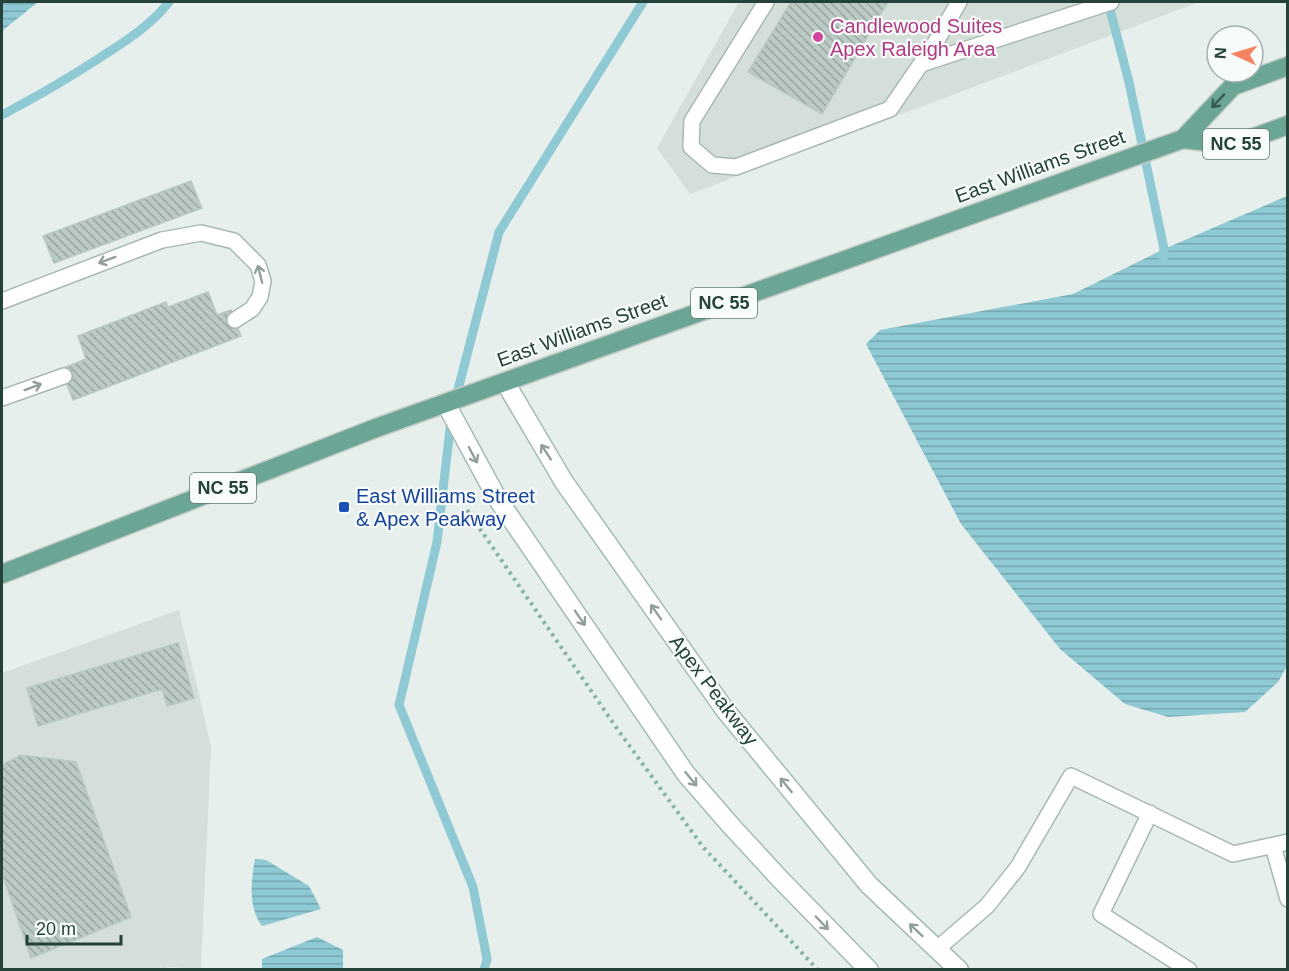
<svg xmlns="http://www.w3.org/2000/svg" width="1289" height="971" font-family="Helvetica,sans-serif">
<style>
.built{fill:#d4dfda}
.water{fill:url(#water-rules)}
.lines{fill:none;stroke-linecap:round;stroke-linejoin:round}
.stream{stroke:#8ec9d4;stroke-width:9}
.building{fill:url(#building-back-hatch);stroke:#b8c9c2;stroke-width:1.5}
.service-casing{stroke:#a8b8b2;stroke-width:18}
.secondary-casing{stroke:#a4bbb3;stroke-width:21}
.primary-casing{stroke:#c2cac8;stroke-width:21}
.path{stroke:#86b3a5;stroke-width:4;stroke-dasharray:3 4.5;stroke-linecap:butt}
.service{stroke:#fff;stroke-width:15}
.secondary{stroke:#fff;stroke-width:18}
.primary{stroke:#6aa596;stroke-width:18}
.oneway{stroke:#365b51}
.oneway2{stroke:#92a09c}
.hotel-dot{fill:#d1479c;stroke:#f7fbf9;stroke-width:2}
.transit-dot{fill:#1a4fb4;stroke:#f7fbf9;stroke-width:2}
.labels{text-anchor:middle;stroke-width:4.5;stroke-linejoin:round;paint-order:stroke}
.shield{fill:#f7fbf9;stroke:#637a73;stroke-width:1.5}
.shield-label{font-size:18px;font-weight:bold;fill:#24423a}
.hotel-label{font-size:20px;fill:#b23c85;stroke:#f7fbf9;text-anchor:start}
.street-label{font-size:20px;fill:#24423a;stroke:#f7fbf9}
.transit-label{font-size:20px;fill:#164399;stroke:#f7fbf9;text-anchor:start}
</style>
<defs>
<pattern id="water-rules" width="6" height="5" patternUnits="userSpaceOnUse" patternTransform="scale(1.5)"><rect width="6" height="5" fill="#8ec9d4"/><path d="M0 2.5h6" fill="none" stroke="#74a5ad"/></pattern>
<pattern id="building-back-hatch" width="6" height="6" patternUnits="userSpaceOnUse" patternTransform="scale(1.5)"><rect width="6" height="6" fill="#bbcac4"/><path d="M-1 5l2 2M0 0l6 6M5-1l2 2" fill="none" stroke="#98a6a0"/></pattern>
</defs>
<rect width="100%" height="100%" fill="#e6efeb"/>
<g class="built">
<path d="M739 2H1199L690 194 657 148Z"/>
<path d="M179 610 211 746 201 969 167 967 166 970 2 969V673Z"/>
</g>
<g class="water">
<path d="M2 2H38L2 31Z"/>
<path d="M1287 196V666L1278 682 1245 712 1168 717 1125 704 1060 649 961 524 866 344 880 330 1073 294 1164 249Z"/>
<path d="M255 859 266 860 309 886 321 909 262 926C248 908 251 881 255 859Z"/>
<path d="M317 937 343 950V969H262V959Z"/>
</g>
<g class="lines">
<g class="stream">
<path d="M1108 2 1129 82 1164 249 1163 260"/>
<path d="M2 115C36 97 69 78 101 57 126 41 151 25 169 2"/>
<path d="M455 401 499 232 643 2"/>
<path d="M451 420 437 542 399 705 473 887 487 959 484 970"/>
</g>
</g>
<g class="building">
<path d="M791 2H888L822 114 748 72Z"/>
<path d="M191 181 202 208 54 263 43 236Z"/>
<path d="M208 292 217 315 231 310 241 336 73 400 61 369 86 359 78 336 166 302 168 307Z"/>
<path d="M178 643 194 698 167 706 162 689 38 726 27 688Z"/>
<path d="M21 755 76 762 131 917 31 958 2 873V763V765Z"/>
</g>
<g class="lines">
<g class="service-casing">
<g id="service">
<path d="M766 2 692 121 691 147 712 165 736 167 890 109 934 45 959 2"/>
<path d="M921 64 1111 2"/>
<path d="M2 301 162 240 201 233 234 241 258 265 263 281 260 297 252 309 235 320"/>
<path d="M2 398 64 376"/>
<path d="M1150 813 1101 914 1189 970"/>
<path d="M1273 846 1288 899"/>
<path d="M937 949 987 906 1018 867 1071 776 1233 854 1288 842"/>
</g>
</g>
<g class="secondary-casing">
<g id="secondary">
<path d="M505 382 564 482 725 710 869 885 959 970"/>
<path d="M446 404 497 498 686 774 733 828 781 880 869 970"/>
</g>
</g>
<g class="primary-casing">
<g id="primary">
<path d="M1183 139 1233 86 1288 66"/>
<path d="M2 574 376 428 1183 139 1233 145 1288 125"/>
</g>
</g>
<path class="path" d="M467 510 618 730 703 847 818 970"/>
<use href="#service" class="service"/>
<use href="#secondary" class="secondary"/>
<use href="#primary" class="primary"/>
</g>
<defs><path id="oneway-shaft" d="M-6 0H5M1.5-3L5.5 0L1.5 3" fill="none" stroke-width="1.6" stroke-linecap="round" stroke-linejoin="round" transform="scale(1.5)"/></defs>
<use class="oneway" href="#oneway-shaft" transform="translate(1218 101) rotate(133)"/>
<g class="oneway2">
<use href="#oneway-shaft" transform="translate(107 260) rotate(160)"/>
<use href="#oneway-shaft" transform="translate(260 274) rotate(-104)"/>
<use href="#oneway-shaft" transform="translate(33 387) rotate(-20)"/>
<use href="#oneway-shaft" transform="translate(546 452) rotate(-123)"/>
<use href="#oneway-shaft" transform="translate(473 455) rotate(62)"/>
<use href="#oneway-shaft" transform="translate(656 612) rotate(-125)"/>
<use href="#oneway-shaft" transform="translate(580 618) rotate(55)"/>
<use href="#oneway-shaft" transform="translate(691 779) rotate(51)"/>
<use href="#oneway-shaft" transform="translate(786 785) rotate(-129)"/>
<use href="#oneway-shaft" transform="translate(822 923) rotate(46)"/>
<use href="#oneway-shaft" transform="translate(916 930) rotate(-137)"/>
</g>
<circle class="hotel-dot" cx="818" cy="37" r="6"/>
<rect class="transit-dot" x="338" y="501" width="12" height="12" rx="3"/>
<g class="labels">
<g class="shield">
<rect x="1203" y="129" width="66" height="30" rx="4.5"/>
<rect x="691" y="288" width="66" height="30" rx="4.5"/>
<rect x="190" y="473" width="66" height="30" rx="4.5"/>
</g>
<g class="shield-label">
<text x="1236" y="150">NC 55</text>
<text x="724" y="309">NC 55</text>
<text x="223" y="494">NC 55</text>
</g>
<g class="hotel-label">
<text x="830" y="33">Candlewood Suites<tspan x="830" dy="23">Apex Raleigh Area</tspan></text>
</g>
<g class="street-label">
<text transform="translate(1040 166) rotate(-20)" y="7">East Williams Street</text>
<text transform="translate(582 330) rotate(-20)" y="7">East Williams Street</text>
<text transform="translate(714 690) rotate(53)" y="7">Apex Peakway</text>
</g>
<g class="transit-label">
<text x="356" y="503">East Williams Street<tspan x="356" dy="23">&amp; Apex Peakway</tspan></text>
</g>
</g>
<rect width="1289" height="971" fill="none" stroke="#24423a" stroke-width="6"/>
<g transform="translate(1235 54) rotate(274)"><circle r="28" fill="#f7fbf9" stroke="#a3b1ad" stroke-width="1.5"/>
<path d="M0-4.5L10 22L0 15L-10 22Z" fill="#f4845f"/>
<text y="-9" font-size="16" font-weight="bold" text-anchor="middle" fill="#24423a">N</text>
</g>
<path d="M27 935v9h94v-9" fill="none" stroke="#24423a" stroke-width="3"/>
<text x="36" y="935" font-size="18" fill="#24423a" stroke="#f7fbf9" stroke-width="4.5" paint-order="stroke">20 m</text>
</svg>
